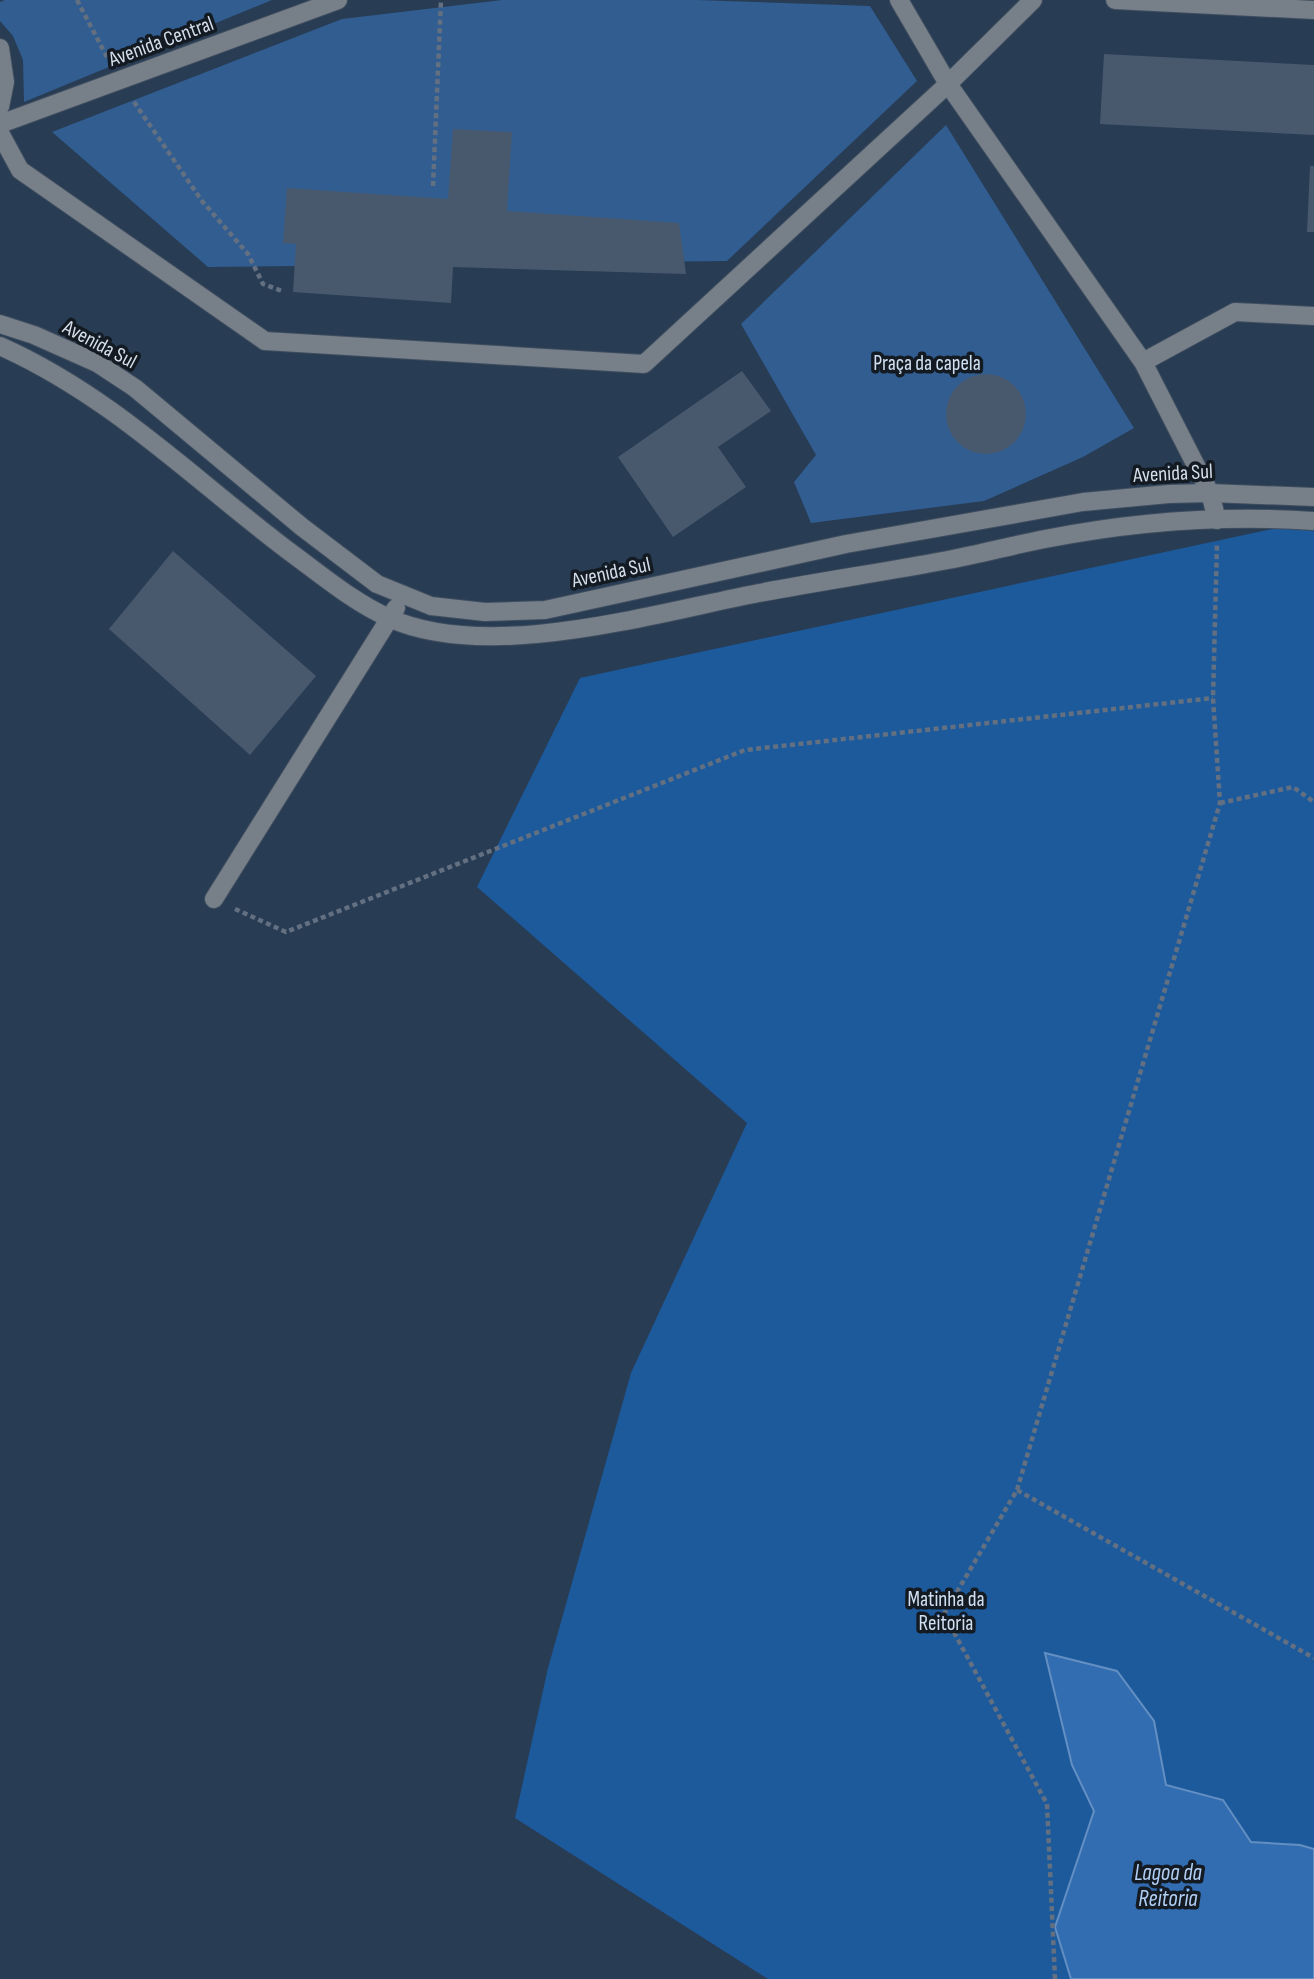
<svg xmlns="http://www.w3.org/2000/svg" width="1314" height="1979" font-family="'Sofia Sans Condensed',sans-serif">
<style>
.built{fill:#283c54}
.green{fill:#315d90}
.forest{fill:#1d5a9c}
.water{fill:#326db1;stroke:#638fc2;stroke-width:2}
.building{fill:#48596e}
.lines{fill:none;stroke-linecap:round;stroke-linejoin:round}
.minor-casing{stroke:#3f4e5f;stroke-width:20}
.path{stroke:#637081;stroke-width:4.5;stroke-dasharray:5 3.5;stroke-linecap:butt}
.minor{stroke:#777f89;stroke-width:18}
.labels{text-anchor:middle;stroke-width:7;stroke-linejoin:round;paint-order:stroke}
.street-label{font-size:21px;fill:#d4deea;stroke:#131a22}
.park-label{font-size:21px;fill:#d0e0f2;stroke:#131a22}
.water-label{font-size:23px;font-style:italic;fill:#b1cff4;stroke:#131a22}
</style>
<rect width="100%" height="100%" fill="#233245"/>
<rect class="built" x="0" y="0" width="1314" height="1979"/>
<g class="green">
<path d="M5 0H272L24 102 23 60 13 36 0 21V2Z"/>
<path d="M502 0H697L870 6 917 81 727 261 208 267 52 132 342 19Z"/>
<path d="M946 125 1134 428 1083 457 984 501 811 523 794 482 816 455 741 324Z"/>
</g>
<path class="forest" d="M1309 521 1314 525V1979H768L515 1818 548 1668 631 1373 747 1123 477 887 580 678Z"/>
<path class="water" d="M1045 1653 1117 1671 1154 1721 1166 1785 1223 1800 1251 1842 1300 1845 1314 1849V1979H1071L1055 1927 1094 1811 1072 1765Z"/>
<g class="building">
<path d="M1104 54 1314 65V135L1100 124Z"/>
<path d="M453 129 512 132 507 211 679 223 686 274 453 267 451 303 293 292 296 244 283 243 287 188 448 199Z"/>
<path d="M1310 166H1314V232H1307Z"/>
<path d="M742 371 771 411 718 447 746 487 673 537 618 457Z"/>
<circle cx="986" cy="414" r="40"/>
<path d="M173 551 316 676 250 755 109 629Z"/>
</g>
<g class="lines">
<g class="minor-casing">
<g id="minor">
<path d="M899 0 948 84 1143 362 1210 493 1217 520"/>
<path d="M1115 0 1314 10"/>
<path d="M0 48 5 82 0 107"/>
<path d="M0 124 338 0"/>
<path d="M0 133 20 170 265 341 644 364 948 84 1033 0"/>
<path d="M0 324 34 335 97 363 135 388 302 527 377 584 431 606 485 612 545 610 846 544 1083 502 1169 494 1210 493 1314 497"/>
<path d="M0 346C114 397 196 482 294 555 324 577 355 603 389 618 489 663 655 613 759 593 822 581 885 572 948 560 981 554 1013 545 1045 539 1132 522 1226 515 1314 521"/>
<path d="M1143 362 1235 312 1314 316"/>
<path d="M214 899 396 608"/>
</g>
</g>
<g class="path">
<path d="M77 0 108 59"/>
<path d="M134 102 202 201 248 254 263 284 282 291"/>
<path d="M433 186 441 0"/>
<path d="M1220 803 1293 787 1314 802"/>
<path d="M235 909 286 932 745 750 1213 698"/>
<path d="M1017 1490 1220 803 1213 698 1217 544"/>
<path d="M1055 1979 1047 1804 944 1614 1017 1490 1314 1658"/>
</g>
<use href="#minor" class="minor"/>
</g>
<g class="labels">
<g class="street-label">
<text transform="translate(161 41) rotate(-20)" y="7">Avenida Central</text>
<text transform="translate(100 344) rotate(28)" y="7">Avenida Sul</text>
<text transform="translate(1173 473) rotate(-3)" y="7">Avenida Sul</text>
<text transform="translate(611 572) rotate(-12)" y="7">Avenida Sul</text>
</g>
<g class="park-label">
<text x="927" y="370">Praça da capela</text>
<text x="946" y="1606">Matinha da<tspan x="946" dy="24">Reitoria</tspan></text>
</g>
<g class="water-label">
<text x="1168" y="1880">Lagoa da<tspan x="1168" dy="26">Reitoria</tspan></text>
</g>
</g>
</svg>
